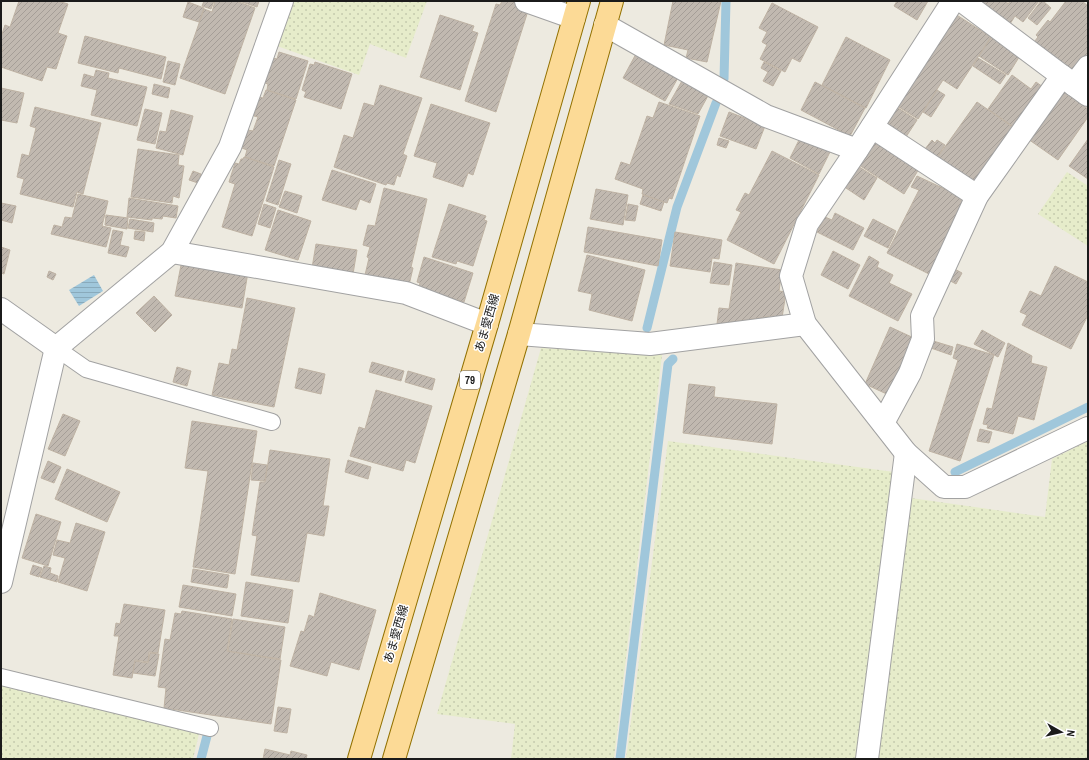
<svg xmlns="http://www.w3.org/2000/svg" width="1089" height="760" font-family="'Archivo Narrow','Noto Sans JP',sans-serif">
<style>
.farmland{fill:url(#farmland-dots)}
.water{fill:url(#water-rules)}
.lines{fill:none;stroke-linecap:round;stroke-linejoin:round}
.stream{stroke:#a0c7db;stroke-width:9}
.building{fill:url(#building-hatch);stroke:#beb2a3}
.lane-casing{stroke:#a2a2a2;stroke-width:18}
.street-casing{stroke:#a2a2a2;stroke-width:24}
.primary-casing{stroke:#927100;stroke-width:24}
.lane{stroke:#fff;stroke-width:16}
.street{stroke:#fff;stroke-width:22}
.primary{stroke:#fcda96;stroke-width:22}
.labels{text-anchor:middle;stroke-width:3;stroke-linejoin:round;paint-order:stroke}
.shield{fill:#fff;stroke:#5f5f5f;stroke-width:1}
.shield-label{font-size:11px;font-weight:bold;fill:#1b1b1b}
.street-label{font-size:12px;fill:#1b1b1b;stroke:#fff}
</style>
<defs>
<pattern id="farmland-dots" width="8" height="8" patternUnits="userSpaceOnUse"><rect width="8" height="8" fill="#e6ecca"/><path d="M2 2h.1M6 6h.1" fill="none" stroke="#c5caad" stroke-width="1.8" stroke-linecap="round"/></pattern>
<pattern id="water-rules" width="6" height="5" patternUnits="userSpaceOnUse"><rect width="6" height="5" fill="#a0c7db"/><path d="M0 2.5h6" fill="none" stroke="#89aabb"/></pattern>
<pattern id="building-hatch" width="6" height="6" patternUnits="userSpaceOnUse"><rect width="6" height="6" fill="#c1b9b0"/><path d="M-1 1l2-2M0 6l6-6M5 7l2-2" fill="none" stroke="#a59e97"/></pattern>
</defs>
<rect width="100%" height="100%" fill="#edeae0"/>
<g class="farmland">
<path d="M293 1H427L406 58 370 44 359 75 277 46Z"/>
<path d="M1067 172 1088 186V246L1038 214Z"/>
<path d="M541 348 662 355 614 759H511L515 724 437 714Z"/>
<path d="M668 441 894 472 857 759H626Z"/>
<path d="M1088 441V759H878L911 498 1045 517 1052 459Z"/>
<path d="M1 685 199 734 193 759H1Z"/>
</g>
<path class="water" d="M94 275 103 291 79 306 69 290Z"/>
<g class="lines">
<g class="stream">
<path d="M724 79 726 1"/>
<path d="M647 328 677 207 716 103"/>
<path d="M955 472 1088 407"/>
<path d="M201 759 207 736"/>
<path d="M620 759 668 364 673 359"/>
</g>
</g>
<g class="building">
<path d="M19 1H58L68 4 58 33 67 36 56 69 47 67 42 81 1 67V54L3 48 1 47V37L5 25 10 27Z"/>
<path d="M204 1H214L211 9 202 6Z"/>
<path d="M215 1H236L255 8 225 94 180 78 204 9 212 12Z"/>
<path d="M239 1H259L257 7Z"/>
<path d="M502 1H511L525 5 523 12 527 14 496 112 465 101 496 4 500 5Z"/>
<path d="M673 1H721L707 62 686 58 688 50 664 45Z"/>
<path d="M897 1H928L917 20 894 6Z"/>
<path d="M975 1H1006L1008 4 1010 1H1039L1023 22 1015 16 1010 24Z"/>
<path d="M1041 1H1043L1051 8 1037 25 1028 18Z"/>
<path d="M1066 1H1082L1088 6V56L1075 72 1048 52 1044 57 1031 46 1038 37 1036 35 1048 20 1050 22Z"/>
<path d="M188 2 204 8 199 22 183 17Z"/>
<path d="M772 3 818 27 800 62 792 58 785 72 760 59 767 45 762 42 767 32 759 28Z"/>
<path d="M952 12 991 37 957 89 943 80 918 119 894 104Z"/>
<path d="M440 15 474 26 472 31 478 33 460 90 420 77Z"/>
<path d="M85 36 166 57 161 79 119 68 118 73 78 63Z"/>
<path d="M992 36 1021 54 1008 75 979 56Z"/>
<path d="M846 37 890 60 866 108 822 85Z"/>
<path d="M279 52 308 61 296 99 267 90 268 84 265 83 273 58 277 59Z"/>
<path d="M637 52 679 76 665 101 623 78Z"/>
<path d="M978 58 1006 75 1000 84 973 66Z"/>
<path d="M168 61 180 64 175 85 163 82Z"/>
<path d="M315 62 352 74 341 109 304 97 306 92 302 90 310 64 314 65Z"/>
<path d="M764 62 781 71 773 86 763 81 768 72 761 68Z"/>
<path d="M96 70 109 73 108 78 147 87 137 126 91 115 97 90 81 86 84 74 94 77Z"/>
<path d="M1012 75 1031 89 1036 82 1043 87 1015 128 988 109Z"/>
<path d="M683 79 709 94 698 114 669 104Z"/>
<path d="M815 82 865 108 850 136 801 110Z"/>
<path d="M154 84 170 88 168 98 152 94Z"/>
<path d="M380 85 422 98 403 154 407 156 400 177 397 175 394 185 387 183 386 185 334 167 344 135 353 138 364 103 374 106Z"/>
<path d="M1 88 24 93 17 123 1 120Z"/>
<path d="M266 90 296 100 274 166 245 157 247 150 242 148 248 130 253 131 258 117 254 116 259 97 263 98Z"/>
<path d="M937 90 945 95 931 117 923 112Z"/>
<path d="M1062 90 1088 109V117L1058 160 1028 139Z"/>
<path d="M659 102 700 116 672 199 669 198 667 203 642 194 643 189 615 179 621 162 630 165 647 116 653 118Z"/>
<path d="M977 102 1014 128 974 184 937 158Z"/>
<path d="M431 104 490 123 473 175 468 173 463 187 433 177 437 163 414 156Z"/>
<path d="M895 106 917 120 904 140 883 125Z"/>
<path d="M35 107 101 123 83 194 77 192 73 207 20 194 24 179 17 177 22 154 29 156 36 128 30 126Z"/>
<path d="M145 109 162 113 155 144 137 140Z"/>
<path d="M171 110 193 116 183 155 156 148 160 131 166 132Z"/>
<path d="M729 112 765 126 756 149 720 136Z"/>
<path d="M802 134 831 150 819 174 790 158Z"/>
<path d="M719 138 729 141 726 148 717 145Z"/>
<path d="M876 139 920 167 904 194 859 165Z"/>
<path d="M1088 139V179L1069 166Z"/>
<path d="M932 140 935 143 937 140 945 145 936 159 925 149Z"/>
<path d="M138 149 179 155 178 165 184 166 179 198 173 196 172 203 131 197Z"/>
<path d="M772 151 819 175 774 264 727 240 741 212 736 210 745 193 749 195Z"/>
<path d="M244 157 274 167 252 236 222 227 235 184 229 182 235 163 239 164 241 159H243Z"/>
<path d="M279 160 291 164 278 205 266 201Z"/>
<path d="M856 165 877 178 864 200 843 186Z"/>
<path d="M332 170 376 184 370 203 360 199 356 210 322 200Z"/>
<path d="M193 171 201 174 198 183 189 180Z"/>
<path d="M917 176 966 199 929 274 887 253 919 190 911 187Z"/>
<path d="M384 188 427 199 411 267 413 268 409 285 365 275 369 258 367 257 370 247 363 245 368 225 375 226Z"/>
<path d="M596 189 628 195 623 225 590 219Z"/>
<path d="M285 191 302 196 297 213 279 207Z"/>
<path d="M78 194 108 201 102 226 111 228 106 247 51 234 54 225 62 227 65 217 72 218Z"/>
<path d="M643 195 664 202 661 211 640 204Z"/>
<path d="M129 198 178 206 176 218 163 216 162 219 152 218V220L127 217Z"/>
<path d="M1 203 16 206 12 223 1 220Z"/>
<path d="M264 204 276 208 270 228 258 224Z"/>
<path d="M449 204 486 216 484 220 487 221 473 266 457 261 456 264 432 257Z"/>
<path d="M628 204 638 206 635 221 625 220Z"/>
<path d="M278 210 311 221 298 260 265 250Z"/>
<path d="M835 213 864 228 853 250 817 232 825 217 832 220Z"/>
<path d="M106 215 128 218 127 229 105 225Z"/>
<path d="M130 219 154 223 153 232 128 228Z"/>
<path d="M873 219 896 231 888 248 864 236Z"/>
<path d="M588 227 662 240 658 266 584 252Z"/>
<path d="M113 230 123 232 120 245 129 247 126 257 108 253Z"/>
<path d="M135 231 145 232 144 241 134 239Z"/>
<path d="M675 232 722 240 719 259 712 258 710 272 670 266Z"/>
<path d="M316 244 357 250 353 274 312 268Z"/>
<path d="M1 247 10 250 4 274 1 273Z"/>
<path d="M833 251 860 265 848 289 821 275Z"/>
<path d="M587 255 645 270 632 321 589 310 592 294 578 291Z"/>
<path d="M869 256 879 262 877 267 893 275 889 283 912 294 898 321 849 296Z"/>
<path d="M424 257 473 273 464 302 419 287 420 283 417 282Z"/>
<path d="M182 260 248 272 242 308 175 296Z"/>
<path d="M714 262 732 265 729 285 710 283Z"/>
<path d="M736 263 782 270 779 291 786 292 782 318 772 316 717 324 719 308 729 309Z"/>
<path d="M1055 266 1088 282V315L1071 349 1022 325 1027 315 1020 312 1030 291 1041 296Z"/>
<path d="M951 267 962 273 956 284 945 278Z"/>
<path d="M49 271 56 274 53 280 47 277Z"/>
<path d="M154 296 172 315 155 332 136 313Z"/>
<path d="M247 298 295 308 274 407 212 395 219 363 229 365 232 349 237 350Z"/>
<path d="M890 327 916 339 891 396 865 384Z"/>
<path d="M982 330 1005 343 998 357 974 344Z"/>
<path d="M930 340 953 347 951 355 928 347Z"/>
<path d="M1008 343 1032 356 1031 363 1047 367 1034 420 1018 416 1013 434 987 428 988 425 983 424 987 408 992 409Z"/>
<path d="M957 344 994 355 960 461 929 451 958 360 953 358Z"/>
<path d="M372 362 404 371 401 381 369 372Z"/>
<path d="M177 367 191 371 187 386 173 382Z"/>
<path d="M299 368 325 374 321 394 295 388Z"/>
<path d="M408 371 435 379 432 390 405 382Z"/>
<path d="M689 384 715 387 714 397 777 404 772 444 683 433Z"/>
<path d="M376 390 432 406 415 463 406 460 403 471 350 456 359 427 365 429Z"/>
<path d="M63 414 80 421 65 456 48 449Z"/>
<path d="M192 421 257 431 235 574 193 567 208 471 185 468Z"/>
<path d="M980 429 992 432 989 443 977 441Z"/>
<path d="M270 450 330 459 323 506H329L324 536 307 533 299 582 251 575 257 536 252 535 260 482H265Z"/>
<path d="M348 460 371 467 368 479 345 472Z"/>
<path d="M48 461 61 467 54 483 41 478Z"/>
<path d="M253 463 267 465 265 481 251 480Z"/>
<path d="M67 469 120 492 107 522 55 499Z"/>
<path d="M36 514 61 522 48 566 22 558Z"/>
<path d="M76 523 105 532 87 591 58 582 65 558 53 555 57 540 70 543Z"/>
<path d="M33 565 42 568 39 577 30 574Z"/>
<path d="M44 566 51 568 50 573 58 576 57 582 40 577Z"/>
<path d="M193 569 229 575 227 588 191 582Z"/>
<path d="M246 582 293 590 288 623 241 616Z"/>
<path d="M183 585 236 594 232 616 179 607Z"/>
<path d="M320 593 376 610 359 670 331 662 327 676 290 666 301 631 304 632 309 615 314 617Z"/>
<path d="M124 604 165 610 158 653 149 652 148 662 135 660 132 678 113 675 119 636H114L116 623 120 624Z"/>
<path d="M182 611 232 619 227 651 281 660 271 724 164 708 166 688 158 687 165 639 170 640 175 613 181 614Z"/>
<path d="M233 619 285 627 280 659 228 651Z"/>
<path d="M150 653 159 654 155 676 133 673 135 661 148 663Z"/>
<path d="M278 707 291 709 287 733 274 731Z"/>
<path d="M265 749 290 755 291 751 307 755 306 759H263Z"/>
</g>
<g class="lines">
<g class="lane-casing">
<g id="lane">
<path d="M56 348 86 369 272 422"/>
<path d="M1 677 210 728"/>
</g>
</g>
<g class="street-casing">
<g id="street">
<path d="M526 1 574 18"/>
<path d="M953 1 857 150 807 224 791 276 805 324 906 453 944 487H965L1088 428"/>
<path d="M605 25 766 116 857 150"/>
<path d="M1062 76 1088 95"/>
<path d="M1074 85 1088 67"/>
<path d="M872 127 977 196"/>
<path d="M172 252 406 293 487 324"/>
<path d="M1 309 56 348"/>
<path d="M519 334 650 344 805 324"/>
<path d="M883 423 910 373 923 339 922 316 977 196 1062 76 962 1"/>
<path d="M1 582 56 348 172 252 230 147 282 1"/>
<path d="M867 759 906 453"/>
</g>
</g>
<g class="primary-casing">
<g id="primary">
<path d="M359 759 487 324 579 1"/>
<path d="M394 759 519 334 612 1"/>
</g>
</g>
<use href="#lane" class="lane"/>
<use href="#street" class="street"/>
<use href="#primary" class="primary"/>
</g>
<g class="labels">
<rect class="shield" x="460" y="371" width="20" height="18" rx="3"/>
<g class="shield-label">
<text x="470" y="384">79</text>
</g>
<g class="street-label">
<text transform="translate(487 323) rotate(-74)" y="4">あま愛西線</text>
<text transform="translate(396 634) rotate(-74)" y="4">あま愛西線</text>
</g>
</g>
<rect width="1089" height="760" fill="none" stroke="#1b1b1b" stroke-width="4"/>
<g transform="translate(1061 732) rotate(98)" stroke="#ffffff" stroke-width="3" paint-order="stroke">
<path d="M0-3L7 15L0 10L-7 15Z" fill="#1b1b1b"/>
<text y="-6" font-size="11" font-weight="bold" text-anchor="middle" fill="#1b1b1b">N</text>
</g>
</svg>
